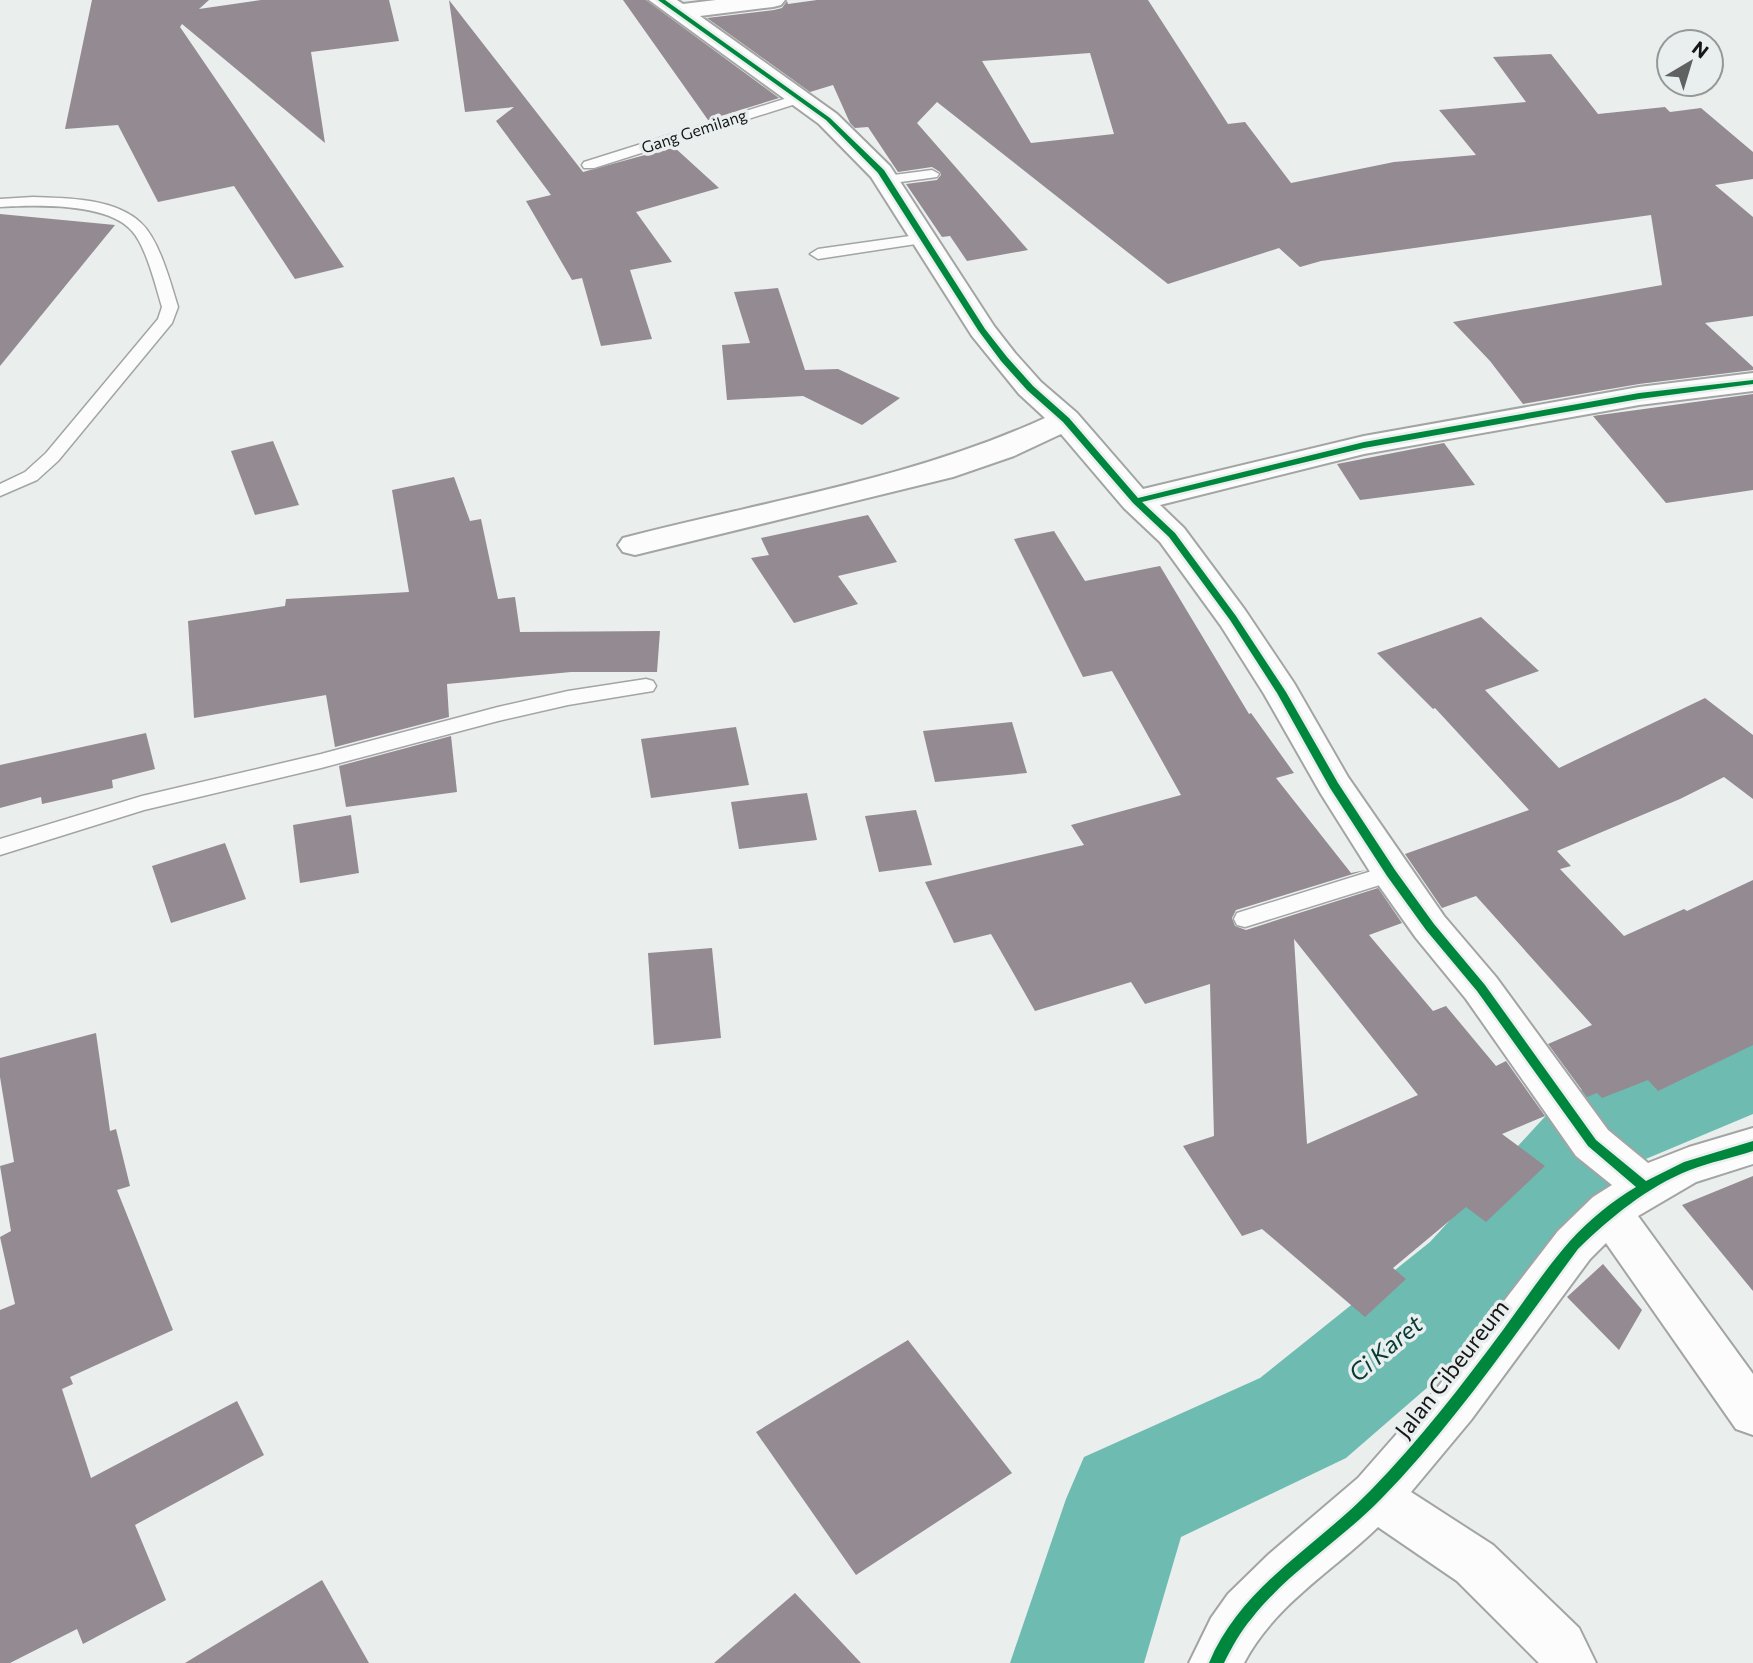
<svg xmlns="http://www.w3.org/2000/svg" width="1753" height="1663" font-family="Commissioner,sans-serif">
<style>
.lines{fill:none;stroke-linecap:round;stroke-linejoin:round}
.river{fill:#6dbbb1;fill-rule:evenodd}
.building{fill:#948a92;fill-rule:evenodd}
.service-casing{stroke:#a2a5a4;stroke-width:3}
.minor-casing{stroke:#a2a5a4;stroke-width:4}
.service{fill:#fcfcfc;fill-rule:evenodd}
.minor{fill:#fcfcfc;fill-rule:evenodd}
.cycleway-casing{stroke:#e9efee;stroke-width:5}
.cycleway{fill:#00873e;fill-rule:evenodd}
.labels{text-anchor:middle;stroke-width:7;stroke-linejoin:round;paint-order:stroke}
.far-street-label{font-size:16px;fill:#151717;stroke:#e9efee}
.near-street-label{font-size:23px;fill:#151717;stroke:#e9efee}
.near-water-label{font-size:24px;font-style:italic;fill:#073a34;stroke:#e9efee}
</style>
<rect width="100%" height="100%" fill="#eaeeed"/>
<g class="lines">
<path class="river" d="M1753 1023V1114L1641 1161 1512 1314 1346 1458 1181 1537 1144 1663H1010L1066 1499 1084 1457 1260 1378 1430 1242 1563 1097 1688 1049 1715 1035Z"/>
</g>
<g class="building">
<path d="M92 0H209L199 9 261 0H389L399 41 311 52 325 143 182 24 180 27 344 267 295 279 234 186 158 202 118 125 65 129Z"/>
<path d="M449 0 583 172 674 147 719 188 636 212 672 262 630 270 652 339 601 346 582 278 572 280 526 201 551 195 496 121 514 107 465 112Z"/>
<path d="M623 0H646L779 98 708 120Z"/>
<path d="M817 0H1148L1228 124 1245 122 1291 183 1394 162 1476 155 1439 110 1526 102 1493 57 1551 54 1598 114 1665 107 1670 112 1701 108 1753 152V179L1715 185 1753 217V316L1705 323 1753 367V370L1639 384 1523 404 1490 361 1453 322 1662 285 1651 215 1321 261 1300 267 1279 248 1168 284 937 102 917 123 1028 250 967 261 950 236 942 237 906 184 937 180 941 175 940 172 932 167 898 172 868 127 855 128 850 123 833 85 810 92 707 18 774 10 782 8 787 1 788 4ZM1090 53 1114 134 1031 143 982 61Z"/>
<path d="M0 214 115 225 0 366Z"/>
<path d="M778 288 805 370 838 369 900 398 862 425 803 396 727 400 722 345 750 343 734 292Z"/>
<path d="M1753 394V490L1666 503 1593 416Z"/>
<path d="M273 441 299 505 255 515 231 451Z"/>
<path d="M1444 443 1475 485 1360 500 1337 464Z"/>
<path d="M454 477 470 521 481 519 498 599 515 597 520 632 660 631 657 672H571L447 684 449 717 335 747 326 695 194 718 188 621 285 606 286 599 409 592 392 490Z"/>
<path d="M868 515 897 562 838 576 858 604 794 623 751 558 769 555 761 538Z"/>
<path d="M1054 531 1085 581 1160 566 1249 714 1251 713 1294 773 1276 778 1351 873 1366 870 1236 910 1232 918 1235 926 1246 930 1378 888 1402 923 1369 935 1433 1011 1446 1006 1496 1066 1506 1061 1545 1116 1502 1134 1545 1166 1486 1222 1466 1207 1393 1268 1406 1279 1365 1317 1262 1229 1242 1236 1183 1146 1214 1136 1210 984 1145 1004 1131 982 1035 1011 991 934 954 943 925 882 1084 845 1071 825 1181 795 1112 671 1083 677 1014 539ZM1294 939 1418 1095 1307 1144Z"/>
<path d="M1481 617 1539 671 1485 690 1559 768 1705 698 1753 735V799L1724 777 1680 799 1557 851 1571 866 1560 869 1624 936 1684 909 1687 911 1753 880V1045L1658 1091 1648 1080 1602 1098 1597 1093 1587 1097 1548 1044 1592 1025 1476 896 1442 908 1405 854 1529 810 1435 708 1433 709 1377 653Z"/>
<path d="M1012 722 1027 773 935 782 923 731Z"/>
<path d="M736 727 749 785 651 798 641 739Z"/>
<path d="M146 733 155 769 112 780 113 788 42 804 41 797 0 808V765Z"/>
<path d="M451 736 457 792 346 807 339 766Z"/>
<path d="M807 793 817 840 739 849 731 802Z"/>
<path d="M916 810 932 865 879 872 865 816Z"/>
<path d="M351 815 359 873 300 883 293 825Z"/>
<path d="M225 843 246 899 171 923 152 866Z"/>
<path d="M712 948 721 1038 654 1045 648 953Z"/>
<path d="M96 1033 110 1131 116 1129 130 1186 117 1190 173 1330 70 1377 73 1384 62 1389 91 1478 237 1401 264 1455 135 1525 166 1600 83 1644 77 1629 10 1663H0V1310L15 1304 0 1237 11 1231 0 1166 14 1162 0 1077V1058Z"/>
<path d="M1753 1176V1291L1682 1205Z"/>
<path d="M1603 1264 1642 1310 1619 1350 1567 1297Z"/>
<path d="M908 1340 1012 1473 856 1575 756 1432Z"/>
<path d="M322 1580 369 1663H185Z"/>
<path d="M795 1593 861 1663H714Z"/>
</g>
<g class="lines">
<g class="service-casing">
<g id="service">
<path d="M800 94 807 98 805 101 594 168H584L582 165 584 162Z"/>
<path d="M932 170 939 174 937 177 886 184 879 180 886 176Z"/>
<path d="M33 197C66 198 115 198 141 223 159 239 171 284 178 307L172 323 58 461 37 480 0 496V484L25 472 46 453 158 319 162 307C156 287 146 246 132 231 107 202 34 205 0 207V199Z"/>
<path d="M924 234 932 239 929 242 818 259 810 254 818 249Z"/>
<path d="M646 679 653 681 656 686 653 691 568 705 498 721 321 768 144 810 0 855V839L142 796 321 754 498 707 568 691Z"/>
<path d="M1391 865 1399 867 1402 873 1399 879 1245 927 1237 925 1234 919 1237 913Z"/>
</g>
</g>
<g class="minor-casing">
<path id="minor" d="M649 0H677L683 4 716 0H785L781 5 773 7 700 16 837 114 890 166 994 326 1015 353 1041 382 1077 413 1143 489 1364 436 1639 387 1753 373V391L1639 405 1364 454 1160 505 1184 528 1245 610 1294 683 1348 777 1444 916 1496 977 1608 1130 1648 1163 1689 1147 1753 1128V1164L1696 1182 1638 1216 1753 1374V1435L1736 1429 1606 1243 1590 1259 1471 1420 1411 1492 1493 1545 1579 1628 1596 1663H1539L1457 1581 1378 1527C1333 1571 1274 1605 1244 1663H1189L1211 1618 1228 1594 1269 1554 1358 1478 1437 1388 1558 1231 1593 1197 1612 1185 1576 1156 1466 999 1416 938 1377 883 1321 794 1264 694 1221 626 1160 542 1124 508 1061 434 1014 456 953 477 635 555 623 552 618 545 623 538C765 501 912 479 1045 418L1019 394 972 336 871 177 819 124Z"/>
</g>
<use href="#service" class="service"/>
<use href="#minor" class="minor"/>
<g class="cycleway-casing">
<path id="cycleway" d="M658 0H665L830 118 884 170 985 329 1007 357 1033 386 1069 418 1138 498 1364 442 1639 393 1753 380V384L1639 399 1364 448 1142 502 1175 533 1236 616 1286 692 1338 783 1395 870 1434 924 1485 985 1596 1140 1646 1181 1684 1162 1753 1141V1151C1732 1158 1710 1162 1690 1170 1647 1187 1611 1217 1578 1249 1515 1334 1455 1423 1381 1499 1340 1541 1288 1572 1252 1618 1240 1632 1232 1647 1224 1663H1209C1241 1586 1316 1547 1371 1490 1419 1441 1462 1385 1503 1330 1525 1300 1546 1268 1570 1241 1589 1220 1612 1201 1636 1187L1588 1146 1477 991 1426 930 1387 876 1330 788 1277 693 1230 620 1169 537 1133 503 1063 422 1027 390 1001 361 978 330 878 173 826 120Z"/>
</g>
<use href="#cycleway" class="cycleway"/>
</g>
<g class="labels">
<g class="far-street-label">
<text transform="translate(694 131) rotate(-18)" y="6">Gang Gemilang</text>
</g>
<g class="near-street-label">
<text transform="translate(1452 1369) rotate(-52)" y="8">Jalan Cibeureum</text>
</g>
<g class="near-water-label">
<text transform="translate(1386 1349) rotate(-40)" y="8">Ci Karet</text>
</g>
</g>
<g transform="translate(1690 63) rotate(38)"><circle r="33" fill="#e9efee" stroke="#949998" stroke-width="2"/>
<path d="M0-5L12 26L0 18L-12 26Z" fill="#606262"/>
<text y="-10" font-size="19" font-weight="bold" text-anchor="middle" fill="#151717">N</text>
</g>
</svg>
